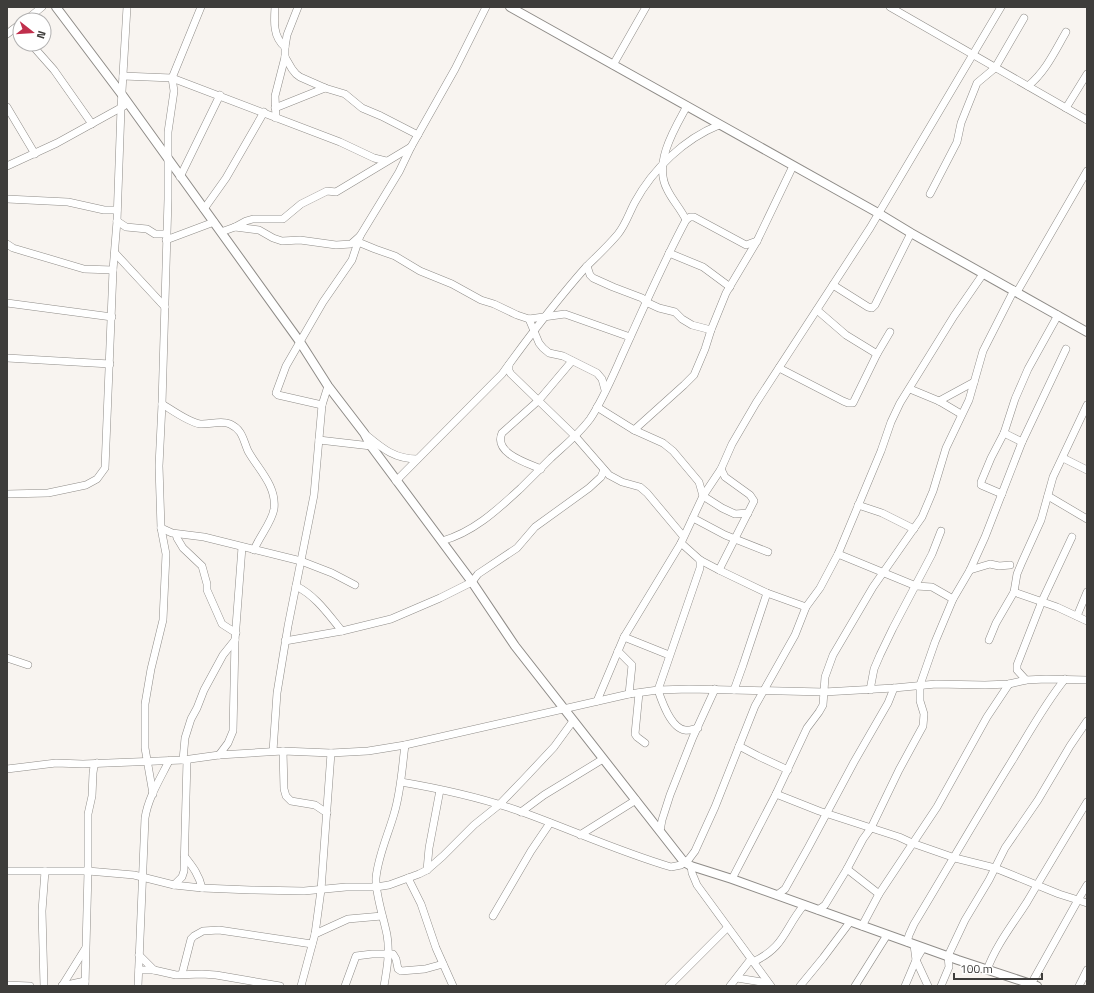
<svg xmlns="http://www.w3.org/2000/svg" width="1094" height="993" font-family="'Titillium Web',sans-serif">
<style>
.lines{fill:none;stroke-linecap:round;stroke-linejoin:round}
.minor-casing{stroke:#8f8c88;stroke-width:8}
.tertiary-casing{stroke:#8f8c88;stroke-width:10}
.minor{stroke:#fff;stroke-width:7}
.tertiary{stroke:#fff;stroke-width:8}
</style>
<rect width="100%" height="100%" fill="#f8f4f0"/>
<g class="lines">
<g class="minor-casing">
<g id="minor">
<path d="M275 7C274 22 273 37 285 47"/>
<path d="M890 7 1087 120"/>
<path d="M26 20 42 7"/>
<path d="M7 34 20 24"/>
<path d="M31 44 54 70 92 124"/>
<path d="M285 57 292 69 296 74 300 77 325 88 345 94 362 108 381 116 418 135"/>
<path d="M613 65 646 7"/>
<path d="M123 76 172 78 340 142 374 158 386 161"/>
<path d="M1028 86C1046 71 1055 51 1066 32"/>
<path d="M7 107 35 154"/>
<path d="M275 108 325 88"/>
<path d="M1066 108 1087 74"/>
<path d="M276 118 275 96 285 57V47L287 35 298 7"/>
<path d="M7 166 57 143 124 106"/>
<path d="M180 177 220 95"/>
<path d="M930 194 957 142 961 123 977 83 995 68 1024 18"/>
<path d="M7 199 68 202 104 210H117"/>
<path d="M204 209 226 178 264 112"/>
<path d="M686 220C681 209 672 200 667 189 653 163 675 128 687 106"/>
<path d="M117 221 126 227 147 229 155 234H166"/>
<path d="M235 227 259 230 273 238 282 241 300 240 336 245 351 244 360 236"/>
<path d="M221 232 235 227 246 221 253 219H283L301 204 327 191 336 192 411 147"/>
<path d="M166 240 214 222"/>
<path d="M358 242 375 249 395 256 420 271 452 284 481 300 494 304 517 315 529 319 565 314 630 337"/>
<path d="M7 244 13 248 84 269 113 270"/>
<path d="M115 253 165 307"/>
<path d="M669 253 703 267 730 287"/>
<path d="M587 266 590 275 593 278 613 287 642 298 646 302 659 308 675 312 682 319 692 325 711 330"/>
<path d="M833 285 868 307 872 308 875 305 911 233"/>
<path d="M1017 292 1087 171"/>
<path d="M7 303 112 317"/>
<path d="M817 310 846 335 877 354"/>
<path d="M529 319 539 343 543 348 549 353 563 356 597 373 602 379 605 390"/>
<path d="M7 358 110 364"/>
<path d="M509 365V371L511 374 575 436 609 475 622 482 640 487 647 493 683 536"/>
<path d="M779 368 843 401 848 403H853L877 354 890 332"/>
<path d="M910 389 939 401 961 414"/>
<path d="M939 401 974 382"/>
<path d="M162 404C172 410 188 422 200 424 209 425 221 420 230 424 243 430 243 440 248 451 258 469 277 486 274 509 272 522 259 537 254 550"/>
<path d="M322 405 278 395 276 393 286 366 323 302 352 260 360 236 399 172 411 147 455 69 486 7"/>
<path d="M597 407 634 430 663 443 673 451 699 482 703 496 722 508 735 514 748 513"/>
<path d="M634 430 684 385 694 375 705 349 711 330 726 293 757 241 793 166"/>
<path d="M1004 433 1022 442"/>
<path d="M365 434C382 448 394 459 417 459"/>
<path d="M319 440 371 446"/>
<path d="M1063 458 1087 470"/>
<path d="M541 469C527 463 493 453 502 433L539 400 572 361"/>
<path d="M396 481 502 374C528 338 556 301 586 267 597 256 608 246 618 234 626 224 629 213 635 202 653 169 684 139 719 125"/>
<path d="M7 494 48 493 86 485 97 479 105 468 113 270 117 221 121 108 127 7"/>
<path d="M1002 494 981 485V482L991 458 1004 433 1015 399 1028 369 1058 315"/>
<path d="M1048 496 1087 519"/>
<path d="M858 505 882 513 914 529"/>
<path d="M693 518 725 535 768 552"/>
<path d="M161 528 172 533 204 537 301 561 332 573 355 585"/>
<path d="M176 534 177 538 183 548 202 566 207 584V590L222 624 236 633"/>
<path d="M442 541C474 532 497 510 521 488 531 478 541 468 551 458 565 445 579 434 590 419 603 400 614 373 624 351 644 307 663 263 686 220L690 217H694L746 245 757 241"/>
<path d="M681 543 700 560 719 570 767 593 806 607"/>
<path d="M838 554 916 586 932 587 953 599"/>
<path d="M719 570 754 501 750 495 725 477 721 469"/>
<path d="M970 570 990 564 999 566 1010 565"/>
<path d="M296 586C316 596 328 614 342 631"/>
<path d="M1014 592 1057 607 1087 621"/>
<path d="M1077 616 1087 592"/>
<path d="M624 637 669 655"/>
<path d="M989 640 996 623 1014 592 1017 574 1022 562 1041 520 1053 477 1087 405"/>
<path d="M285 641 342 631 391 619 440 598 472 582 478 574 517 548 535 527 589 488 601 477 604 470"/>
<path d="M618 651 632 665 629 694"/>
<path d="M7 658 28 665"/>
<path d="M1026 680 1017 670V665L1042 601 1072 537"/>
<path d="M734 690 743 665 767 593"/>
<path d="M870 690 874 669 880 655 893 628 932 554 941 531"/>
<path d="M639 693 635 734 637 737 645 743"/>
<path d="M597 701 624 637 681 543 703 496 721 469 732 444 756 403 870 228 1001 7"/>
<path d="M698 728C693 729 689 731 685 730 671 728 662 702 658 690L700 568V560"/>
<path d="M739 746 758 756 788 770"/>
<path d="M273 751 277 693 288 626 314 495 322 405 328 386"/>
<path d="M283 751 284 789 286 796 291 801 315 805 327 813"/>
<path d="M219 755 228 743 233 731 235 640 242 547"/>
<path d="M183 760 185 738 191 719 197 708 204 690 223 655 235 640"/>
<path d="M7 769 56 763 83 764 183 760 219 755 283 751 331 753 368 751 405 745 629 694 658 690 689 689 824 692 894 688 936 684 985 685 1009 684 1026 680 1046 679 1087 680"/>
<path d="M401 782C442 789 483 798 522 812 572 830 620 852 671 867L681 865 689 859 695 851 715 807 755 706 795 635 806 607 820 588 838 554 881 451 891 422 900 403 954 316 983 274"/>
<path d="M153 794 145 748V704L151 669 163 620 166 554 161 528 159 466 162 404 168 199V132L174 91 172 78 201 7"/>
<path d="M776 794 819 811 899 837 912 843 955 858 995 868 1059 894 1078 900 1087 885"/>
<path d="M521 812 544 795 603 759"/>
<path d="M660 831 662 820 670 795 693 737 715 689"/>
<path d="M580 835 636 800"/>
<path d="M185 857C193 867 199 875 202 888"/>
<path d="M691 866 692 873 697 885 771 986"/>
<path d="M847 869 879 894"/>
<path d="M427 870 429 848 440 790"/>
<path d="M7 871H88L134 875 174 885 202 888 251 890 304 891 346 887H376L389 885 419 874 427 870 443 856 474 825 499 805 524 779 554 747 573 721"/>
<path d="M408 878 421 904 436 948 453 986"/>
<path d="M732 879 776 794 807 728 819 712 823 705 825 677 833 655 873 587 922 517 933 491 946 448 969 400 983 351 1014 290"/>
<path d="M174 885 182 877 184 871 187 760"/>
<path d="M777 895 785 889 808 848 854 762 888 703 894 688"/>
<path d="M818 910 825 905 847 869 863 839 871 828 899 770 923 726 924 714 920 701V685L935 642 953 599 970 570 985 537 1022 442 1066 349"/>
<path d="M493 916 531 851 550 823"/>
<path d="M862 926 879 894 937 807 987 717 1009 684"/>
<path d="M315 934 348 919 382 916"/>
<path d="M907 942 909 935 914 924C946 871 977 817 1010 764 1028 735 1044 705 1065 679"/>
<path d="M914 945 916 960 928 986"/>
<path d="M139 955 154 970"/>
<path d="M753 962C785 947 784 929 804 905"/>
<path d="M139 970H154L176 975 202 974 216 975 280 986"/>
<path d="M987 970C996 945 1013 924 1027 902 1047 868 1067 835 1087 802"/>
<path d="M182 974 191 939 194 936 203 931 219 930 312 944"/>
<path d="M737 978 768 983"/>
<path d="M7 985 30 986"/>
<path d="M44 986 42 911 45 871"/>
<path d="M62 986 85 949"/>
<path d="M62 986 85 981"/>
<path d="M85 986 88 871V814L92 796 93 773 94 766 97 763"/>
<path d="M138 986 145 818C148 798 160 779 169 761"/>
<path d="M301 986 315 934 321 890 331 753"/>
<path d="M345 986 356 956 372 954H393L396 959 398 969 401 971 425 969 443 964"/>
<path d="M384 986C387 969 390 952 387 935 384 919 375 893 376 878 378 856 388 835 394 814 401 791 402 768 405 745"/>
<path d="M669 986 727 928"/>
<path d="M730 986 751 959"/>
<path d="M800 986 823 958 850 922"/>
<path d="M855 986 887 935"/>
<path d="M905 986 916 960 923 948"/>
<path d="M941 986 949 967 948 956 965 920 989 880 1005 848 1038 800 1070 746 1087 721"/>
<path d="M1030 986 1078 900 1087 903"/>
<path d="M1079 986 1087 970"/>
</g>
</g>
<g class="tertiary-casing">
<g id="tertiary">
<path d="M56 7 123 96 300 342 328 386 364 433 371 446 472 582 515 646 684 862 691 866 732 879 958 960 1037 986"/>
<path d="M510 7 878 213 911 233 1087 332"/>
</g>
</g>
<use href="#minor" class="minor"/>
<use href="#tertiary" class="tertiary"/>
</g>
<rect width="1094" height="993" fill="none" stroke="#3e3d3b" stroke-width="16"/>
<g transform="translate(32 32) rotate(107)"><circle r="19" fill="#ffffff" stroke="#b2b1b1"/>
<path d="M0-3L7 15L0 10L-7 15Z" fill="#c02f4c"/>
<text y="-6" font-size="11" font-weight="bold" text-anchor="middle" fill="#3e3d3b">N</text>
</g>
<path d="M954 973v6h88v-6" fill="none" stroke="#3e3d3b" stroke-width="2"/>
<text x="960" y="973" font-size="12" fill="#3e3d3b" stroke="#ffffff" stroke-width="3" paint-order="stroke">100 m</text>
</svg>
